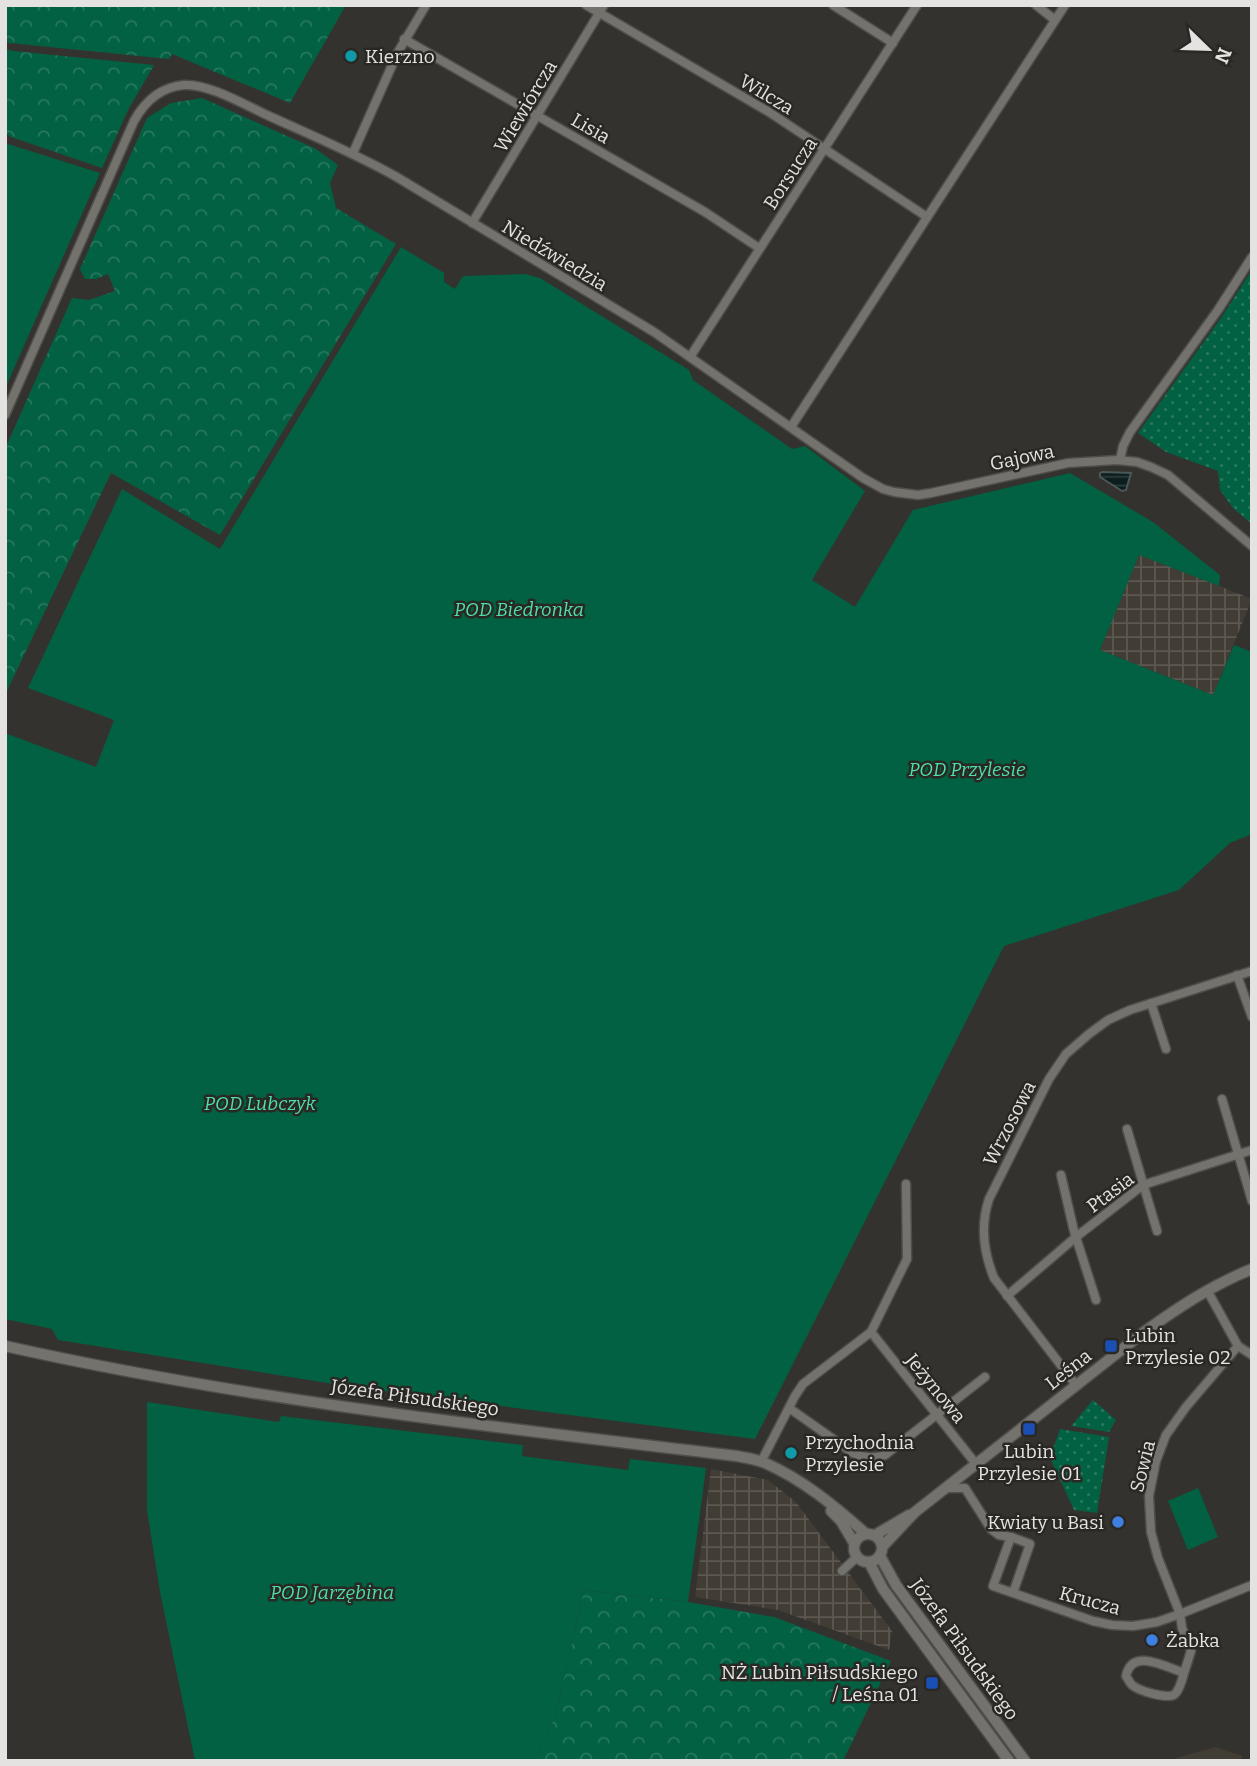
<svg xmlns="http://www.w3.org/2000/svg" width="1257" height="1766" font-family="Bitter,serif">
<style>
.built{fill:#413c34}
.industrial{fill:url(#industrial-grid)}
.forest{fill:url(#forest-crowns)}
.park{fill:url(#park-dots)}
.garden{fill:#026143}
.water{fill:url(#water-rules);stroke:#4c5858;stroke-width:2}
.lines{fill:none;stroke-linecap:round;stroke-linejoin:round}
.minor-casing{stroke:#4f4e4b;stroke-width:11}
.tertiary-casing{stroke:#4f4e4b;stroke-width:13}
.minor{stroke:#74726d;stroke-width:8}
.tertiary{stroke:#74726d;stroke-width:10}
.culture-dot{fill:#0f9aa8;stroke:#2a2824;stroke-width:2.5}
.transit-dot{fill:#1a4fb4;stroke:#2a2824;stroke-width:2.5}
.shop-dot{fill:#3f7fe0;stroke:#2a2824;stroke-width:2.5}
.labels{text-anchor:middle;stroke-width:5;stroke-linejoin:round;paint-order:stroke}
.poi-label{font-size:19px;fill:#e4e3e1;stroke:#2a2824;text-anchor:start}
.street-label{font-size:19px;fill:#e4e3e1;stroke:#2a2824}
.park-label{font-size:19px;font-style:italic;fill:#4edfa8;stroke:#2a2824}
</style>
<defs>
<pattern id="industrial-grid" width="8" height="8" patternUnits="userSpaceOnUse" patternTransform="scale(1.75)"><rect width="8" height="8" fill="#413c34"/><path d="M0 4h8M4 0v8" fill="none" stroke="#5c5851"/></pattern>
<pattern id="forest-crowns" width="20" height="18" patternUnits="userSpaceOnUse" patternTransform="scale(1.75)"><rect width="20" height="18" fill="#026143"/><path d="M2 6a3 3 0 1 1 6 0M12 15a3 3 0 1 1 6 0" fill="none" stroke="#27785e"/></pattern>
<pattern id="park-dots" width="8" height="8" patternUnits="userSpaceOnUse" patternTransform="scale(1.75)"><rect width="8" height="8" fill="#026143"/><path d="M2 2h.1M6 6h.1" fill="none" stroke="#27785e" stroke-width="1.8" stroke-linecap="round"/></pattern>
<pattern id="water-rules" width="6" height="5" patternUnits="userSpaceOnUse" patternTransform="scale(1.75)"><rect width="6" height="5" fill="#0b1d1d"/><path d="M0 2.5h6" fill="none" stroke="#2e3e3e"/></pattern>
</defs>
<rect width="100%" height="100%" fill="#34322e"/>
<path class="built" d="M1216 1747 1242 1756 1241 1761H1175L1176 1758Z"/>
<g class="industrial">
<path d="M1139 554 1252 599 1213 695 1100 650Z"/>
<path d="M711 1469 768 1480 796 1502 892 1631 889 1650 778 1610 695 1597Z"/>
</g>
<g class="forest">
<path d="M5 5H346L290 103 172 54 169 59 9 43 5 42Z"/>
<path d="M5 49 14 51 154 65 128 110 102 168 11 137 5 133Z"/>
<path d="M202 98 316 149 338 165 330 183 336 208 396 244 220 535 111 473 5 695V449L72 298 89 300 115 291 108 274 96 279H85L80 269 147 118 171 103Z"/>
<path d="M584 1590 688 1602 774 1617 891 1661 843 1761H533L555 1717Z"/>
</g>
<g class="park">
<path d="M1252 270V524L1233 508 1220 490 1218 471 1166 452 1138 433 1221 318Z"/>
<path d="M1093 1400 1116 1420 1109 1432 1071 1426Z"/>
<path d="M1060 1429 1109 1437 1097 1513 1074 1510 1050 1458Z"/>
</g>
<g class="garden">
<path d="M5 143 100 173 5 389Z"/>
<path d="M401 247 444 273V282L455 289 463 276 525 274 540 278 689 370 693 380 792 449 805 446 865 491 812 580 855 607 913 510 1070 473 1153 522 1220 575 1219 586 1139 555 1100 650 1213 695 1234 645 1252 652V834L1230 843 1179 890 1004 946 755 1439 353 1387 58 1340 52 1329 5 1319V733L96 767 114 720 28 688 122 489 220 549Z"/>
<path d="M147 1402 279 1422 281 1416 523 1445 522 1456 628 1470 630 1459 706 1468 688 1602 584 1590 555 1717 533 1761H195L160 1592 147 1510Z"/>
<path d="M1198 1488 1218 1537 1188 1550 1168 1501Z"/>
</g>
<path class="water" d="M1102 472 1131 473 1126 490 1122 491 1100 477V473Z"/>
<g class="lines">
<g class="minor-casing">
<g id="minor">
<path d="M586 5 769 112 927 217"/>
<path d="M833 5 893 43"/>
<path d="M1036 5 1055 20"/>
<path d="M404 39 705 212 759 248"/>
<path d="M353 153 398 52 426 5"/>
<path d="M472 223 604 5"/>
<path d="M690 357 917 5"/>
<path d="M5 415 134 121C145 101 161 87 184 85 208 83 247 106 269 116 311 135 354 153 395 176L654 332 863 478 883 489 894 492 918 495 931 493 1068 463 1117 460 1137 462 1151 467 1168 475 1252 546"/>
<path d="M791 427 1065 5"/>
<path d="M1120 460 1123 446 1130 432 1218 310 1252 257"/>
<path d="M1237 975 1252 1017"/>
<path d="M1151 1003 1166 1049"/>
<path d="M1222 1099 1252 1201"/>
<path d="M1127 1129 1157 1231"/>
<path d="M1061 1175 1074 1231 1096 1300"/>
<path d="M1007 1296 1076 1237 1143 1185 1252 1150"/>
<path d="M871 1332 976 1464"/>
<path d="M1238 1346 1252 1355"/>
<path d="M1076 1385 994 1278C983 1251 980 1226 989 1199L1049 1079 1066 1054 1089 1034 1108 1020 1130 1010 1252 971"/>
<path d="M789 1408 853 1453C864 1458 874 1459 885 1455L985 1377"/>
<path d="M761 1462 795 1396 803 1384 871 1332 907 1259 906 1184"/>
<path d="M945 1488H965L991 1529 999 1535 1011 1537"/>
<path d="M842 1571 857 1557"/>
<path d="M1013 1593 1030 1544 1011 1537 993 1586 1093 1621 1112 1625 1133 1626 1157 1622 1180 1614 1252 1585"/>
<path d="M1184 1673C1182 1680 1180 1689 1175 1694 1169 1700 1139 1691 1132 1685 1130 1683 1128 1679 1126 1676 1132 1647 1166 1667 1184 1673L1191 1651 1182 1628 1180 1614 1158 1558 1151 1532 1149 1496 1156 1461 1166 1435 1186 1407 1238 1346 1207 1290"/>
</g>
</g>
<g class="tertiary-casing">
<g id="tertiary">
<path d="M5 1346C246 1400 493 1427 737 1456 746 1458 756 1459 765 1463 802 1479 836 1507 865 1533"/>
<path d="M831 1511 841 1521 854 1543"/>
<circle cx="868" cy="1548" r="14"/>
<path d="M875 1535 909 1515"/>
<path d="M883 1546 915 1512 1144 1332C1179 1307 1212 1285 1252 1269"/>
<path d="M880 1556 896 1585 1025 1761"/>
<path d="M869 1562 883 1589 1009 1761"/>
</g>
</g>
<use href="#minor" class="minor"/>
<use href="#tertiary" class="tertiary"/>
</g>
<g class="culture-dot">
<circle cx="351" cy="56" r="7"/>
<circle cx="791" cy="1453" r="7"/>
</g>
<g class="transit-dot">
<rect x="1104" y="1339" width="14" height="14" rx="3.5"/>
<rect x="1022" y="1422" width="14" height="14" rx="3.5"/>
<rect x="925" y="1676" width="14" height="14" rx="3.5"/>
</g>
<g class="shop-dot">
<circle cx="1118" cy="1522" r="7"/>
<circle cx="1152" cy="1640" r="7"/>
</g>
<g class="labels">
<g class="poi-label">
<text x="365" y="63">Kierzno</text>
<text x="1125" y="1342">Lubin<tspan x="1125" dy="22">Przylesie 02</tspan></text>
<text x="805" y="1449">Przychodnia<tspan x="805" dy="22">Przylesie</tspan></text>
<text x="1029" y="1458" text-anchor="middle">Lubin<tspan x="1029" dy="22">Przylesie 01</tspan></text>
<text x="1104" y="1529" text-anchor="end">Kwiaty u Basi</text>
<text x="1166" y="1647">Żabka</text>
<text x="918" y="1679" text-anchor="end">NŻ Lubin Piłsudskiego<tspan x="918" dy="22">/ Leśna 01</tspan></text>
</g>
<g class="street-label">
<text transform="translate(767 94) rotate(31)" y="7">Wilcza</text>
<text transform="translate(525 106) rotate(-59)" y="7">Wiewiórcza</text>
<text transform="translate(591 128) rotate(30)" y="7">Lisia</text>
<text transform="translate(790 173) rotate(-57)" y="7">Borsucza</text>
<text transform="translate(555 255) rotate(31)" y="7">Niedźwiedzia</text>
<text transform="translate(1022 457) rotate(-12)" y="7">Gajowa</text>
<text transform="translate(1009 1123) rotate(-63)" y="7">Wrzosowa</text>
<text transform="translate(1110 1192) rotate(-37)" y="7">Ptasia</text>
<text transform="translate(1068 1369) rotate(-38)" y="7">Leśna</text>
<text transform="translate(936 1388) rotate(51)" y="7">Jeżynowa</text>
<text transform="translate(415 1397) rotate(8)" y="7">Józefa Piłsudskiego</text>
<text transform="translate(1142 1466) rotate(-76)" y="7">Sowia</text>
<text transform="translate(1090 1600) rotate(15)" y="7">Krucza</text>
<text transform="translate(965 1649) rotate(54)" y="7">Józefa Piłsudskiego</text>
</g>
<g class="park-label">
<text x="519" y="616">POD Biedronka</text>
<text x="967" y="776">POD Przylesie</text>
<text x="260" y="1110">POD Lubczyk</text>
<text x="332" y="1599">POD Jarzębina</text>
</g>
</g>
<rect width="1257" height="1766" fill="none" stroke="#e4e3e1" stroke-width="14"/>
<g transform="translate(1208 49) rotate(113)" stroke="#2a2824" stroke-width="5" paint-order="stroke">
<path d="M0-5L12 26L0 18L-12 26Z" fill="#e4e3e1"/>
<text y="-10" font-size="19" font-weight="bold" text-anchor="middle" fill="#e4e3e1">N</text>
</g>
</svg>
